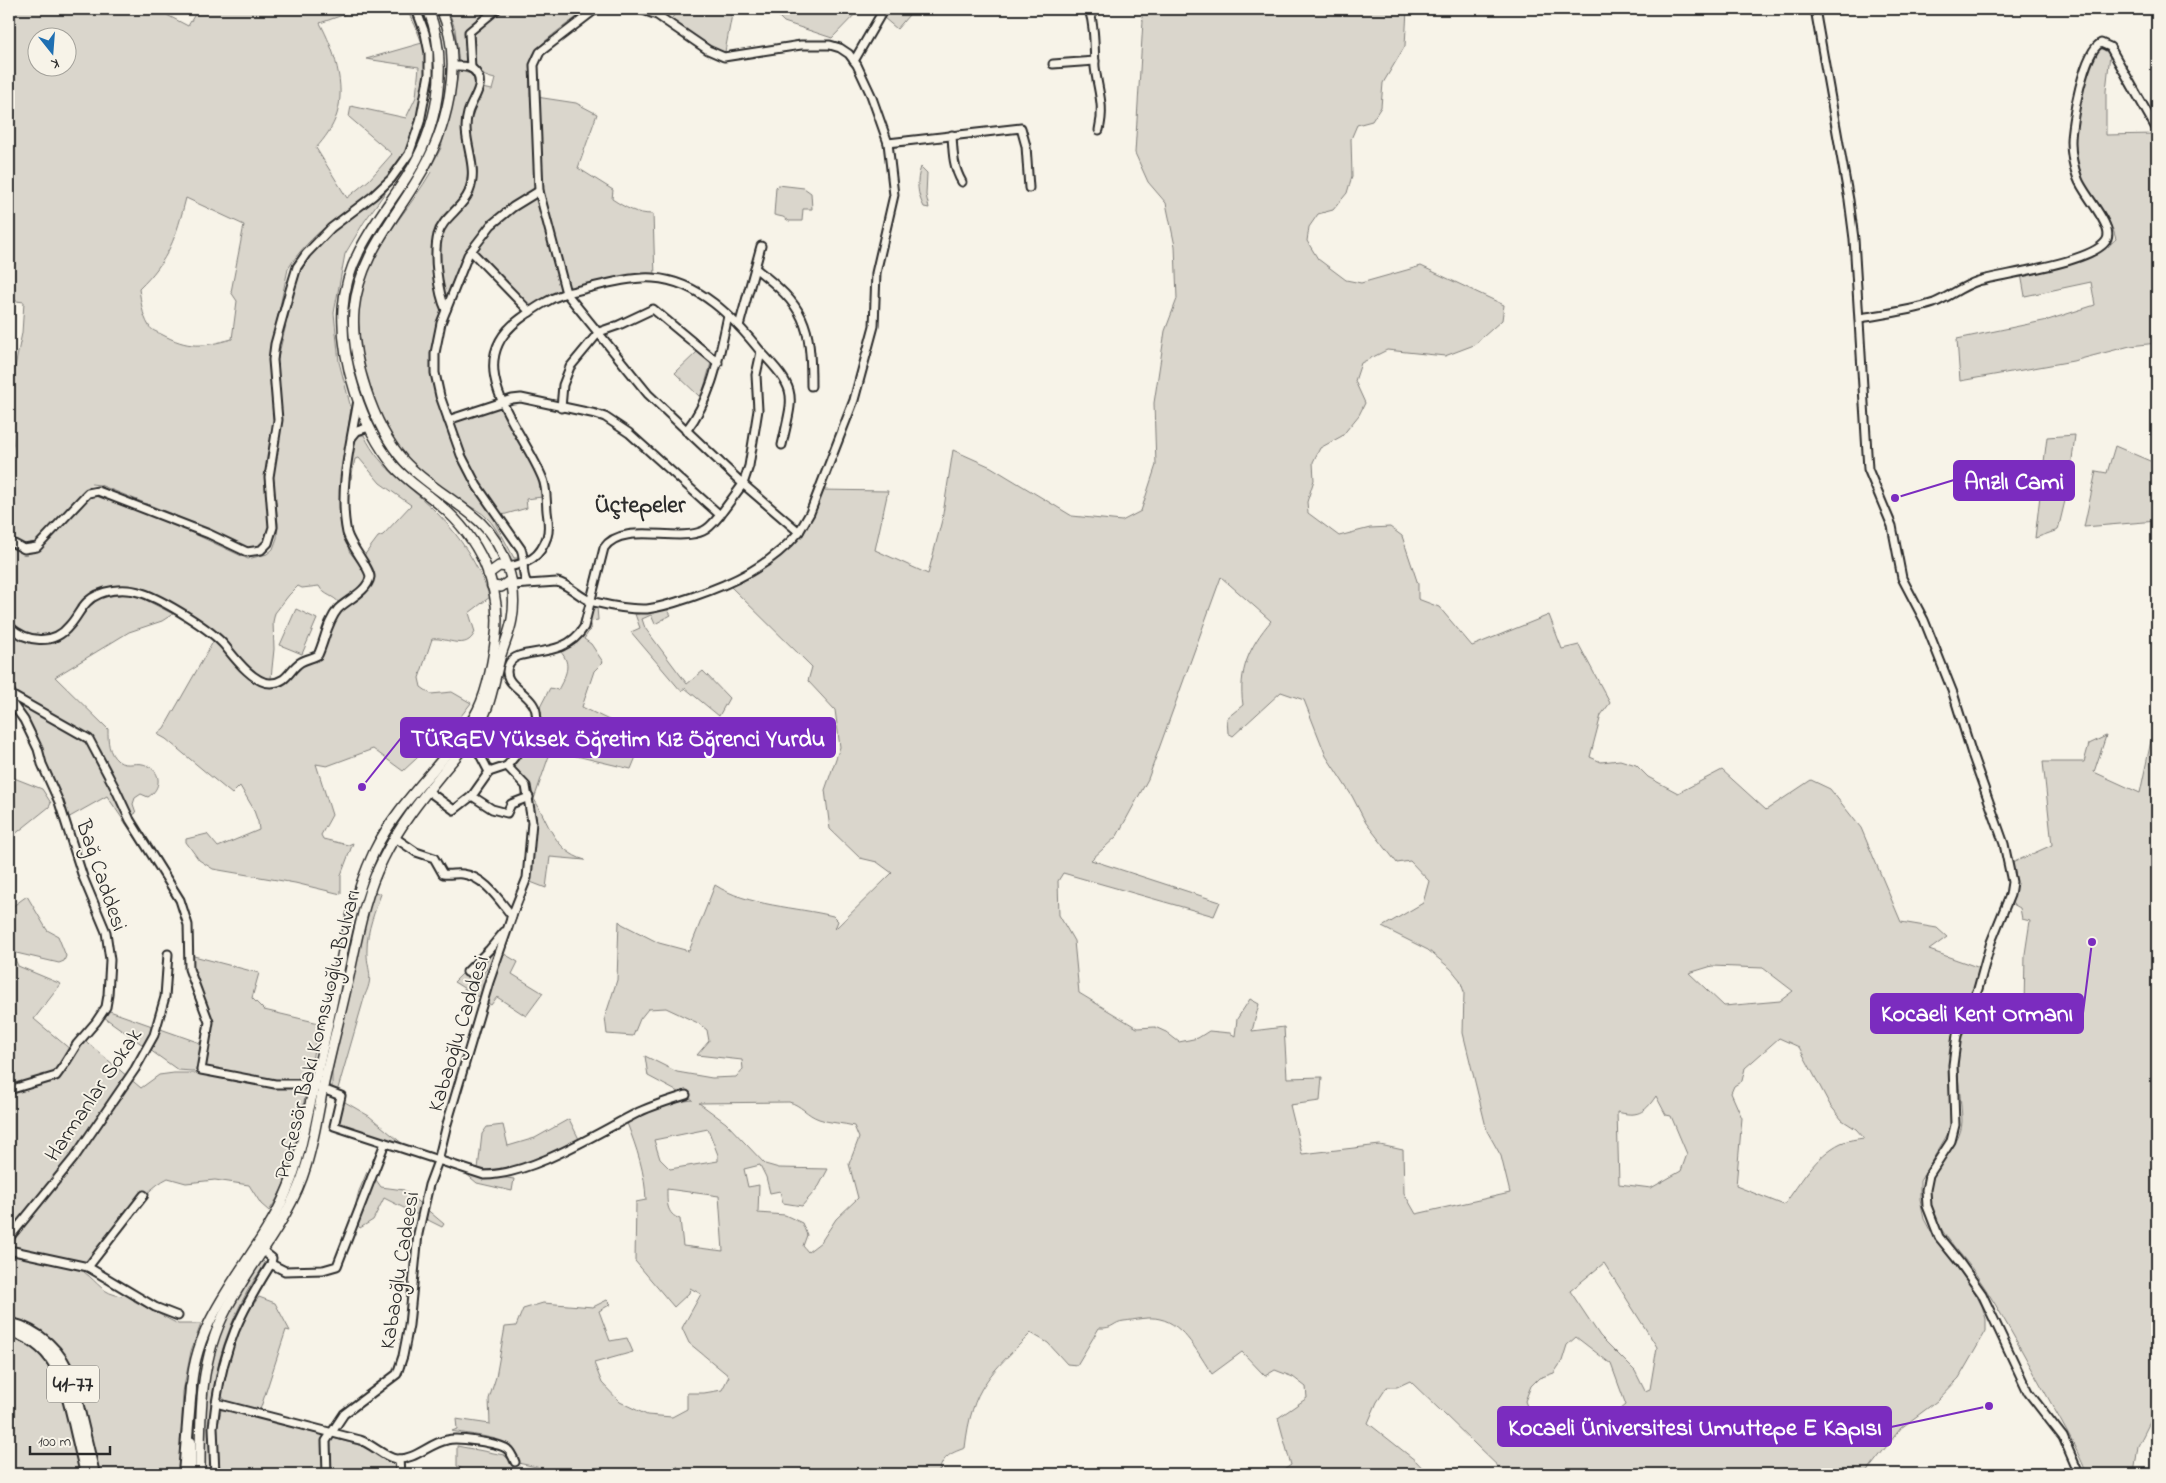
<svg xmlns="http://www.w3.org/2000/svg" width="2166" height="1483" font-family="'Indie Flower',sans-serif">
<style>
.green{fill:#dad6cc;stroke:#82807c;fill-rule:evenodd}
.lines{fill:none;stroke-linecap:round;stroke-linejoin:round}
.minor-casing{stroke:#2b2b2b;stroke-width:11}
.major-casing{stroke:#2b2b2b;stroke-width:12}
.highway-casing{stroke:#2b2b2b;stroke-width:14}
.minor{stroke:#f7f3e8;stroke-width:7}
.major{stroke:#f7f3e8;stroke-width:9}
.highway{stroke:#f7f3e8;stroke-width:10}
.labels{text-anchor:middle;stroke-width:4;stroke-linejoin:round;paint-order:stroke}
.shield{fill:#f7f3e8;stroke:#686764;stroke-width:1}
.shield-label{font-size:21px;font-weight:bold;fill:#2b2b2b}
.street-label{font-size:22px;fill:#2b2b2b;stroke:#f7f3e8}
.neighbourhood-label{font-size:24px;font-weight:bold;fill:#2b2b2b;stroke:#f7f3e8}
.leader{fill:none;stroke:#7b2cbf;stroke-width:2}
.callout-dot{fill:#7b2cbf;stroke:#f7f3e8;stroke-width:2}
.callout{fill:#7b2cbf;stroke:#7b2cbf;stroke-width:2}
.callout-label{font-size:24px;text-anchor:middle;font-weight:bold;fill:#fff}
</style>
<rect width="100%" height="100%" fill="#f7f3e8"/>
<filter id="ink" filterUnits="userSpaceOnUse"><feTurbulence type="fractalNoise" baseFrequency=".02" numOctaves="2"/><feDisplacementMap in="SourceGraphic" scale="10" xChannelSelector="R" yChannelSelector="G"/><feConvolveMatrix kernelMatrix="1 2 1 2 8 2 1 2 1" color-interpolation-filters="sRGB"/></filter>
<g filter="url(#ink)">
<g class="green">
<path d="M9 9H170L167 15 188 26 198 9H360L320 23C334 49 346 85 337 114 333 127 325 138 316 148L347 198 369 180 392 154 349 117 351 106 406 118 416 97 419 67 366 59 422 43 415 25 406 9H412C418 21 423 34 425 48 433 91 411 160 377 187 346 213 309 233 288 269L269 358 275 423 266 482 270 526 267 542 257 548 248 549 172 514 100 485 91 484 36 544C25 547 15 544 9 535V459L13 444 9 384 14 372 22 333 24 302 9 300ZM38 38H68V68H38ZM186 198 244 225 231 292 237 301 232 339C202 347 189 349 161 334 157 332 151 330 149 326 142 315 141 301 139 289 169 260 176 237 186 198Z"/>
<path d="M448 9H490C482 15 466 25 465 35 465 45 468 54 465 64L459 63 455 29Z"/>
<path d="M504 9H588C576 18 536 44 532 57 528 69 530 83 530 96L576 103 597 114 578 168 613 190 612 199C626 208 636 214 653 214L655 278 566 293 530 312 471 251 446 310 434 363 448 420 499 402 539 479 542 497 526 499 527 508 499 516 495 513 496 524 514 558H519V560H511C504 547 498 528 487 518 482 512 474 509 468 505 450 493 432 482 416 467 371 425 342 326 369 268 385 233 412 205 431 172L429 170 441 148 459 71 472 74 476 87 492 90 495 79C465 72 476 59 472 36Z"/>
<path d="M679 9H733L724 57 668 23Z"/>
<path d="M772 9H860L832 38 784 22 780 18 778 10Z"/>
<path d="M891 9H914L897 29 884 18Z"/>
<path d="M1140 9H1407L1405 46 1383 83 1381 107 1372 121 1357 125 1351 139 1352 176 1347 193 1333 210 1318 214 1309 227 1307 241 1318 259 1346 280 1361 283 1421 266 1504 305 1502 320 1474 345 1445 356 1387 350 1361 363 1355 381 1365 403 1359 415 1342 436 1320 448 1313 462 1314 480 1307 502 1308 513 1339 536 1370 528 1390 527 1402 536 1418 584V599L1439 607 1472 646 1549 615 1562 649 1579 645 1610 703 1601 715 1590 757 1601 762 1620 760 1636 765 1648 777 1678 793 1722 770 1766 810 1811 780 1830 789 1861 828 1901 922 1937 928 1947 937 1929 950 1980 968 1968 1005 1952 1037 1949 1054 1952 1119 1950 1130 1920 1181V1200L1924 1219 1931 1232 1972 1287 1982 1306 1986 1319V1331L1959 1378 1937 1401 1901 1428 1865 1474H1506L1410 1381 1397 1387H1387L1377 1402 1368 1423 1416 1461 1428 1474H1278L1291 1465 1278 1418 1307 1398 1306 1387 1293 1377 1275 1370 1265 1376 1242 1352 1212 1374C1199 1355 1184 1324 1160 1319 1149 1316 1135 1320 1124 1321 1113 1322 1114 1329 1099 1328L1077 1365 1067 1364 1048 1343 1031 1333C990 1375 972 1386 965 1448 948 1454 943 1457 938 1474H683L677 1466 655 1474H568L518 1463C517 1457 515 1449 510 1445 500 1437 465 1434 452 1431L457 1429 456 1419 490 1424 489 1399 496 1377 505 1327 516 1326 523 1309 543 1303 593 1307 607 1300 611 1304 599 1311 610 1341 627 1338 633 1352 594 1363 602 1383 620 1402 647 1415 672 1417 687 1409V1393H704L722 1390 729 1376 689 1343 682 1328 701 1294 690 1288 689 1293 674 1307 635 1261 636 1202 646 1200C645 1172 637 1149 627 1123 649 1112 669 1102 693 1100L648 1076 645 1056 677 1072 712 1078 736 1077 743 1069 742 1060 697 1055 709 1041 707 1030 698 1023 666 1008 648 1009 640 1019 633 1036 607 1034 605 1017 617 980 619 921 622 924 659 943 689 951 715 885C747 906 797 907 833 916L838 921 835 929 892 873 877 862 860 858 830 829 825 790 840 747 835 710 808 681 812 667 728 584 791 542 819 490 888 491 875 550 928 574 942 520 953 450 991 467 1072 516 1122 521 1141 511 1156 465 1154 403 1165 331 1177 299 1175 246 1166 203 1148 182 1135 153 1143 21ZM1221 577 1271 621C1249 647 1238 671 1243 705L1227 718 1228 733 1233 736 1281 692 1304 700 1326 756 1352 796 1366 823 1397 863 1410 861 1429 881 1423 903 1382 927 1428 950 1451 969 1460 980 1464 992 1463 1033 1487 1131 1501 1156 1510 1193 1416 1214 1404 1193 1403 1150 1380 1145 1302 1154 1290 1105 1320 1101 1322 1077 1287 1078 1284 1027 1252 1031 1259 1004 1250 999 1237 1019 1235 1036 1230 1033 1209 1031 1198 1038 1179 1042 1166 1032 1155 1027 1137 1028 1079 993 1074 941 1059 915 1058 881 1063 873 1214 916 1220 902 1091 860 1117 836 1148 779ZM1712 966 1763 968 1793 991 1780 1001 1724 1006 1689 973ZM1779 1038 1799 1047 1830 1105 1842 1120 1856 1129 1864 1138C1857 1139 1848 1140 1841 1143 1816 1155 1800 1183 1784 1205L1736 1186 1742 1118 1731 1093 1734 1086 1742 1081 1745 1068ZM1656 1096 1666 1115 1671 1116 1687 1154 1681 1171 1651 1188 1619 1184 1617 1112C1637 1117 1644 1114 1656 1096ZM789 1102C801 1105 807 1115 819 1119 829 1123 843 1123 854 1126L859 1138 849 1164 858 1198 836 1219 821 1242 808 1252 803 1246 807 1235 802 1223 785 1215 758 1213 759 1185 748 1187 744 1169 760 1165 766 1177 770 1193 780 1191 783 1203 802 1206 819 1186 828 1169 779 1168 765 1164 726 1123 699 1103ZM708 1129 718 1155V1161L670 1169 660 1159 654 1140ZM667 1189 719 1196 723 1251 683 1246 680 1219C666 1214 667 1202 667 1189ZM1604 1263 1657 1347 1650 1389 1645 1391 1635 1371 1600 1336 1570 1291ZM1576 1337 1611 1364 1626 1405 1578 1445 1567 1441 1528 1409 1525 1401 1531 1386 1539 1378 1554 1373 1562 1361 1567 1345Z"/>
<path d="M2101 48 2110 54 2106 91V135L2155 134 2157 137V343L2130 346 2073 361 1960 381 1957 339 2048 320 2095 305 2091 282 2025 296 2021 274C2055 268 2091 264 2116 239 2111 216 2091 200 2081 179 2064 146 2084 90 2093 57L2097 50Z"/>
<path d="M921 167 927 173 926 195 929 208 924 207C917 194 916 181 921 167Z"/>
<path d="M392 183 364 222 345 254 334 313 339 362 351 408 342 471V507L349 551 366 573 364 583 340 604C334 595 324 596 319 586L302 588 298 586 289 595 275 613 273 622 274 649 271 678 269 680C244 675 235 647 217 632 201 620 147 588 129 587 115 586 96 587 85 597 79 603 75 612 70 619 51 644 30 641 9 621V544L26 554 39 551 91 495 99 494 154 515 248 559 267 554 273 549 277 538 278 524 273 476 282 415 276 366 298 275 309 257 330 233 371 202Z"/>
<path d="M778 185 804 188 811 193 812 209H803L802 221H789L783 217 774 215 776 187Z"/>
<path d="M697 352 711 363 701 398 675 373Z"/>
<path d="M359 435H364C380 470 412 487 437 513 461 537 478 565 490 597L469 613 475 632C466 652 448 637 432 639L419 678 421 687 431 694 452 692 471 703 458 720 403 771 373 749 327 766 316 764 332 815 321 835 323 839 348 845 353 843 341 875V894L295 883 213 869 199 860 186 842V839L207 834 218 847 259 830 258 822 253 808 240 786 232 794 166 739 157 734 164 728 214 640C229 655 256 695 281 685 289 682 294 673 301 667 306 663 312 662 318 659 324 645 328 628 337 616 353 592 388 593 363 557L378 537 383 535 411 505 380 483 359 458 355 459 351 479 348 480 354 441 356 436Z"/>
<path d="M2075 435 2069 484 2058 530 2035 538 2047 437Z"/>
<path d="M2115 446 2157 464V521L2084 527 2096 471 2107 473Z"/>
<path d="M128 594 138 596 173 614 162 621 129 632 55 677 108 729C108 741 108 753 118 761 127 768 138 760 148 766 162 773 161 789 148 797L141 794 135 798 133 804 136 813 131 816 94 743 15 692C4 677 9 648 9 630 20 641 32 643 47 642L88 604 101 597Z"/>
<path d="M592 606 597 607 598 620 591 621V628L584 639 591 644 603 662 594 671 582 707 644 737 631 769 551 750 534 799C549 823 554 851 585 860L550 857 546 888 528 881 530 798 513 765 526 743 538 711 550 688 558 690C565 676 573 665 560 651 584 641 586 630 592 606Z"/>
<path d="M665 606 671 615 655 624 651 615 642 619 645 628 687 684 703 671 729 698 719 716 685 688 681 691 631 632 640 628 635 614H638Z"/>
<path d="M296 609 317 619 302 654 280 645Z"/>
<path d="M14 699 83 737 90 745 98 765 111 785 151 861 107 796 66 819 45 771 36 736 13 702Z"/>
<path d="M2106 736 2094 772 2140 793 2151 741H2157V1414L2153 1416 2138 1446 2134 1474H2087C2075 1444 2058 1416 2042 1387 2021 1350 2001 1311 1977 1276 1959 1248 1934 1232 1930 1196 1927 1167 1962 1149 1962 1121 1961 1083 1949 1053 1971 1018 1981 1028 1994 1035 2007 1025 2009 1023 2010 1019 2011 1018 2014 1013 2020 1011 2024 1008L2025 954 2030 921 2022 919 2020 908 2011 903 2016 884 2012 863 2052 845 2043 762H2084L2089 744Z"/>
<path d="M9 776 42 789 51 803 49 807 9 839Z"/>
<path d="M375 892 381 894C375 911 367 930 367 949 366 970 375 974 365 995L337 1092 332 1091V1071L368 906Z"/>
<path d="M27 896 47 930 58 936 66 956 64 961 59 963 12 952 18 966 61 984 34 1019 71 1050 82 1038 141 1088 159 1075 174 1073H202L282 1088 307 1087C298 1127 294 1177 269 1211L261 1204 249 1185 215 1180 186 1183 168 1178C140 1191 105 1246 84 1272 99 1283 102 1294 122 1296L126 1292 134 1301 178 1324H201L191 1351 183 1392 180 1474H98L78 1391 9 1321V909Z"/>
<path d="M494 948 518 962 512 974 543 993 526 1016 497 997 491 1005 454 982 463 973 474 983 487 969 481 962Z"/>
<path d="M190 955 259 973 252 998 264 1010 319 1023 308 1081 283 1082 205 1067 211 1022 192 973Z"/>
<path d="M104 1009 203 1044 198 1070 192 1071 178 1070 101 1015Z"/>
<path d="M345 1102 369 1116 404 1145 402 1146 343 1127 338 1121 342 1105Z"/>
<path d="M569 1119 579 1139C555 1151 526 1169 498 1170 492 1171 485 1169 478 1169L482 1134 487 1127 503 1125 508 1146 535 1138Z"/>
<path d="M367 1172 374 1177 381 1187 404 1190 444 1224 442 1227 384 1198 373 1220 360 1228 352 1218 359 1191Z"/>
<path d="M465 1173C481 1177 497 1176 514 1179L512 1191 477 1183Z"/>
<path d="M262 1260 265 1263C260 1273 252 1282 247 1292 213 1355 208 1404 210 1474H203V1426L212 1350 230 1308Z"/>
<path d="M259 1297 275 1303 290 1331 286 1330 260 1410C248 1407 226 1407 221 1394 230 1356 234 1329 259 1297Z"/>
<path d="M9 1336C65 1351 69 1426 81 1474H9Z"/>
<path d="M221 1410H229L366 1447 403 1469V1474L345 1473 340 1474H220L217 1430Z"/>
<path d="M457 1446 504 1455 511 1462 515 1474H470L457 1466Z"/>
</g>
<g class="lines">
<g class="minor-casing">
<g id="minor">
<path d="M596 9 540 52 534 65 539 191 566 293C591 288 629 276 653 278 699 281 734 318 761 352"/>
<path d="M1089 9C1095 28 1094 47 1095 67 1098 92 1105 105 1099 130"/>
<path d="M1815 9 1849 200 1854 239 1868 469 1892 526 1902 578 1924 620 1953 693 1972 754 2004 844 2012 882 2010 895 1991 942 1978 989 1957 1035 1953 1065 1955 1125 1951 1141 1929 1175 1926 1190 1927 1206 1939 1237 1960 1263 1982 1294 2028 1392 2063 1437 2079 1474"/>
<path d="M854 61 884 9"/>
<path d="M1053 64 1095 61"/>
<path d="M471 68 469 32 497 9"/>
<path d="M952 135C953 152 953 167 962 182"/>
<path d="M888 143 1021 128 1026 146 1029 188"/>
<path d="M471 251 530 312"/>
<path d="M755 268C805 307 811 323 811 386"/>
<path d="M446 310C438 293 433 254 438 235 442 218 462 209 469 192 480 164 460 140 468 113 471 101 485 86 477 74 472 65 461 66 453 66"/>
<path d="M1860 318C1884 314 1910 311 1934 303 1949 297 1962 286 1978 281 2006 273 2091 263 2106 241 2116 228 2083 194 2078 179 2074 168 2071 154 2071 142 2071 123 2084 50 2101 43L2110 47 2157 130"/>
<path d="M739 326 761 246"/>
<path d="M561 408 563 385 570 367 599 332 619 325 653 309 718 363"/>
<path d="M448 420 512 399 521 398 596 414 605 417 629 433 720 515 743 484 799 532 810 513 854 400 874 326 876 273 894 195 888 143 871 95 857 65 849 54 840 48 830 45H801L724 57 708 50 657 15 640 9"/>
<path d="M686 431C712 398 719 357 728 316"/>
<path d="M352 437 357 431 369 427"/>
<path d="M9 541 24 549 37 547 84 497 88 493 98 491 209 534 247 552 261 550 268 543 273 527 269 477 278 420 273 360 275 344 290 290 297 267 306 254 331 228 373 196 391 179 409 154 420 122 429 74V53L425 33 416 9"/>
<path d="M508 567C528 563 540 558 547 537 550 528 548 520 547 511 546 500 547 487 542 477 522 428 458 364 520 319 535 308 548 299 566 293L648 394 743 484 749 466 758 410 756 375 761 352C799 392 793 394 782 445"/>
<path d="M527 583C520 571 526 561 521 549L477 486 461 455 440 396 435 373V353L441 323 468 255 491 225 513 207 539 191"/>
<path d="M512 585 557 582C571 585 580 599 594 602 611 606 629 610 647 609 663 607 677 602 692 597 733 583 770 566 799 532"/>
<path d="M9 626C26 642 53 646 69 626 76 619 80 609 87 602 100 589 125 587 142 593 163 600 211 629 225 646 234 657 254 684 271 683 289 682 289 669 301 662 306 659 313 658 318 655 325 640 327 622 338 609 347 600 368 591 370 577 370 568 351 547 347 533 338 489 351 443 358 400"/>
<path d="M9 690 13 696 89 739 116 790 130 820 180 900 188 925 189 969 209 1022 201 1070 275 1084H310L341 1096 334 1126 484 1175C532 1175 595 1134 639 1112 654 1105 670 1100 686 1095"/>
<path d="M468 741 477 749 489 772 507 766"/>
<path d="M428 791 454 810 472 796 489 772"/>
<path d="M472 796 492 809 507 813 511 804 529 797"/>
<path d="M511 918 527 878 532 822 526 786 507 766C517 753 533 738 536 721 542 693 497 688 509 664 518 645 563 662 584 627L604 548C622 521 677 543 703 531 710 528 715 521 720 515"/>
<path d="M467 972 489 950 504 932"/>
<path d="M9 1090 56 1076 64 1065 77 1044 96 1022 106 1007 108 995 110 960 106 932 83 877 59 802 42 764 38 749 24 720 11 702 10 692"/>
<path d="M9 1238 74 1158 135 1069 154 1035 165 997 168 954"/>
<path d="M9 1250 88 1267 155 1307 178 1316"/>
<path d="M263 1251 272 1258 271 1264C239 1315 225 1344 216 1403L360 1440C372 1444 387 1459 397 1459 415 1460 430 1443 447 1440 457 1437 499 1443 507 1449 511 1452 513 1457 515 1462"/>
<path d="M271 1264 285 1271 323 1270 337 1266 385 1143"/>
<path d="M88 1267 144 1195"/>
<path d="M399 1459 400 1474"/>
<path d="M215 1474 213 1427 216 1403"/>
<path d="M327 1474 326 1441 344 1414 397 1374 403 1356 409 1325 418 1234 429 1185 438 1161 447 1124 489 982 512 916C499 900 485 877 463 874 456 873 450 875 443 874L434 858 416 852 394 837"/>
</g>
</g>
<g class="major-casing">
<g id="major">
<path d="M488 574 499 566 508 567"/>
<path d="M492 586 501 587 511 580"/>
<path d="M191 1394C193 1314 255 1263 285 1195 297 1169 302 1141 308 1113 318 1071 327 1028 336 985 345 940 354 895 374 852 398 801 445 764 474 717 488 694 493 661 496 635 502 586 478 537 441 506 426 492 408 482 394 466 361 426 340 360 343 308 346 257 380 218 406 178 438 129 450 64 428 9"/>
<path d="M191 1442V1474"/>
<path d="M200 1474C200 1416 199 1360 227 1308 253 1259 290 1220 306 1166 314 1140 318 1114 323 1087 331 1050 341 1013 349 976 358 935 364 896 383 859 398 828 421 799 443 772 455 757 469 743 478 727 491 706 494 681 500 658 504 645 510 632 512 619 518 585 505 546 480 522 456 500 426 485 404 461 373 426 350 356 354 310 359 258 392 222 417 180 447 131 465 63 441 9"/>
</g>
</g>
<g class="highway-casing">
<g id="highway">
<path d="M9 1323C39 1330 62 1352 72 1381L94 1474"/>
<path d="M9 1331C54 1343 63 1377 73 1418 77 1437 82 1456 86 1474"/>
<path d="M184 1474 191 1387"/>
</g>
</g>
<use href="#minor" class="minor"/>
<use href="#major" class="major"/>
<use href="#highway" class="highway"/>
</g>
</g>
<g class="labels">
<rect class="shield" x="47" y="1365.5" width="52" height="37" rx="4"/>
<g class="shield-label">
<text x="73" y="1391">41-77</text>
</g>
<g class="street-label">
<text transform="translate(103 875) rotate(71)" y="8">Bağ Caddesi</text>
<text transform="translate(457 1033) rotate(-73)" y="8">Kabaoğlu Caddesi</text>
<text transform="translate(316 1034) rotate(-76)" y="8">Profesör Baki Komsuoğlu Bulvarı</text>
<text transform="translate(92 1094) rotate(-56)" y="8">Harmanlar Sokak</text>
<text transform="translate(398 1270) rotate(-81)" y="8">Kabaoğlu Cadeesi</text>
</g>
<g class="neighbourhood-label">
<text x="640" y="512">Üçtepeler</text>
</g>
</g>
<path class="leader" d="M1895 498L1954 480M362 787L401 738M2092 942L2083 1013M1989 1406L1891 1427"/>
<g class="callout-dot">
<circle cx="1895" cy="498" r="5"/>
<circle cx="362" cy="787" r="5"/>
<circle cx="2092" cy="942" r="5"/>
<circle cx="1989" cy="1406" r="5"/>
</g>
<g class="callout">
<rect x="1954" y="461" width="120" height="39" rx="5"/>
<rect x="401" y="718" width="434" height="39" rx="5"/>
<rect x="1871" y="994" width="212" height="39" rx="5"/>
<rect x="1498" y="1407" width="393" height="39" rx="5"/>
</g>
<g class="callout-label">
<text x="2014" y="489">Arızlı Cami</text>
<text x="618" y="746">TÜRGEV Yüksek Öğretim Kız Öğrenci Yurdu</text>
<text x="1977" y="1021">Kocaeli Kent Ormanı</text>
<text x="1695" y="1435">Kocaeli Üniversitesi Umuttepe E Kapısı</text>
</g>
<rect width="2166" height="1483" fill="none" stroke="#f7f3e8" stroke-width="30"/>
<rect x="15" y="15" width="2136" height="1453" fill="none" stroke="#2b2b2b" stroke-width="2" filter="url(#ink)"/>
<g transform="translate(52 52) rotate(163)"><circle r="24" fill="#f7f3e8" stroke="#a5a39c"/>
<path d="M0-4L9 19L0 12L-9 19Z" fill="#1f6fb2"/>
<text y="-8" font-size="14" font-weight="bold" text-anchor="middle" fill="#2b2b2b">K</text>
</g>
<path d="M30 1446v8h80v-8" fill="none" stroke="#2b2b2b" stroke-width="2.5"/>
<text x="38" y="1446" font-size="15" fill="#2b2b2b" stroke="#f7f3e8" stroke-width="4" paint-order="stroke">100 m</text>
</svg>
